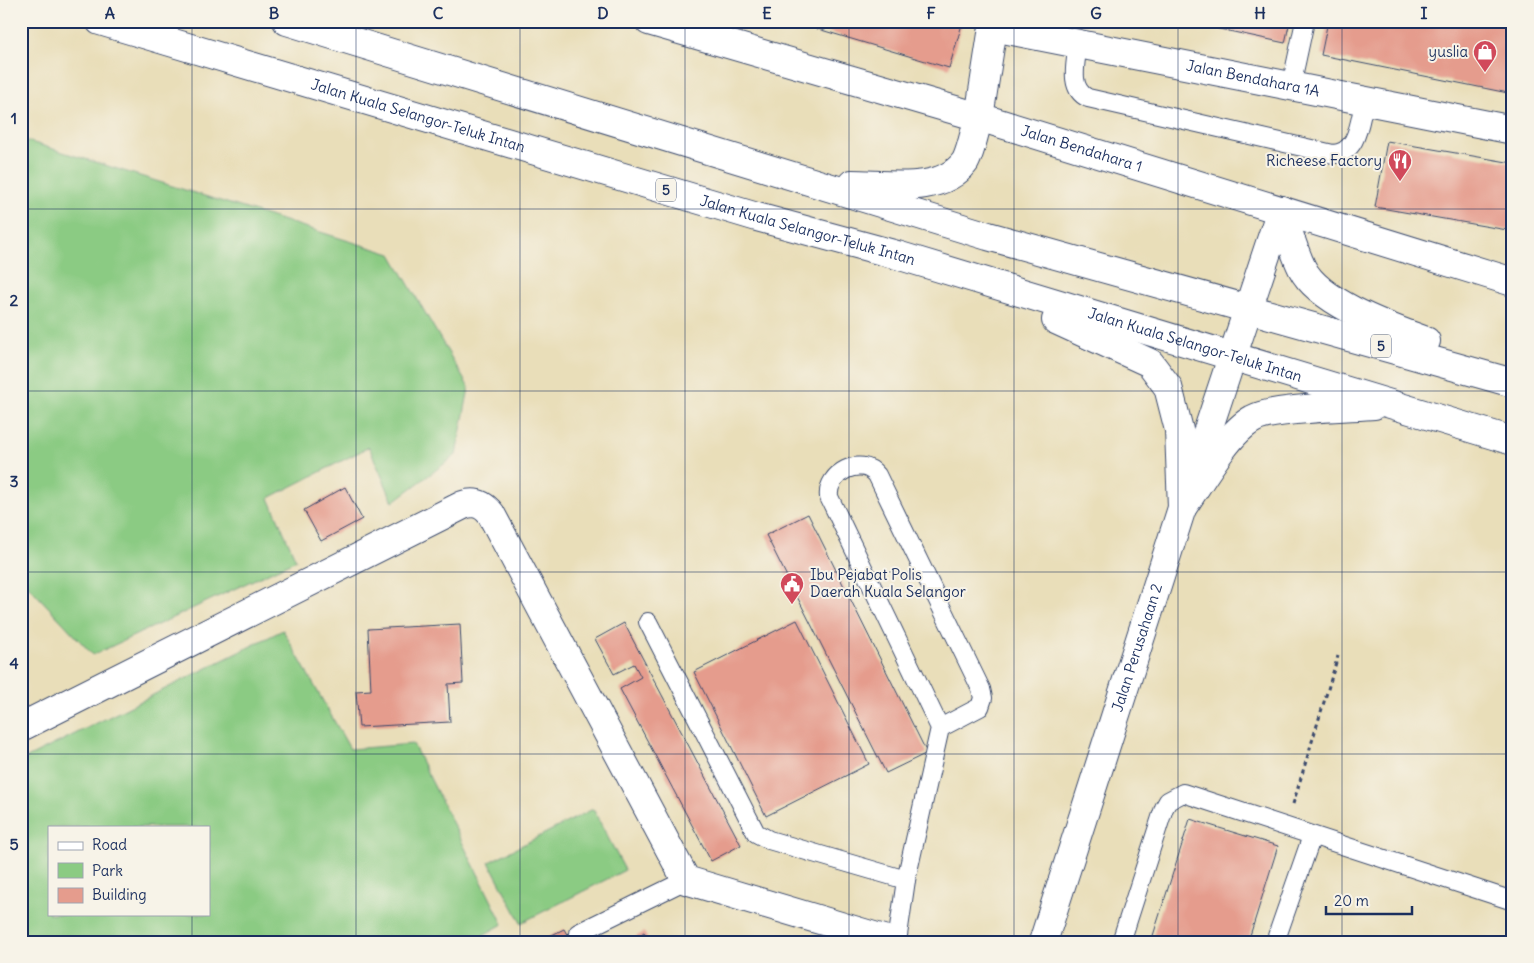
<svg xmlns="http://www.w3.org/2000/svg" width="1534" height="963" font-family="Delius,sans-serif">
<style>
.green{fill:#8bcb83;stroke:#537d70;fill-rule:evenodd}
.building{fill:#e59c8d}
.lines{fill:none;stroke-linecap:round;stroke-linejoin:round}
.service-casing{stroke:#3a496c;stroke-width:20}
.minor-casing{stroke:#3a496c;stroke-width:30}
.trunk-casing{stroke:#3a496c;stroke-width:30}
.path{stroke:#3a496c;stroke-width:3;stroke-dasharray:4 4;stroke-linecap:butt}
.service{stroke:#fff;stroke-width:18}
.minor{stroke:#fff;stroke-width:28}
.trunk{stroke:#fff;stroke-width:28}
.grid{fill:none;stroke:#1b2f5e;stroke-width:1;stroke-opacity:0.55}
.labels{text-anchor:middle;stroke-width:4;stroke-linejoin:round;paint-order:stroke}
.shield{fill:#f7f3e8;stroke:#5d6a87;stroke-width:1}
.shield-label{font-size:14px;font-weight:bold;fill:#1b2f5e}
.poi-label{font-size:15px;fill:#1b2f5e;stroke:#f7f3e8;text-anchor:end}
.street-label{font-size:15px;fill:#1b2f5e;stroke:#f7f3e8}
.neatline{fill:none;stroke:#1b2f5e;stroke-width:2}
.grid-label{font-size:16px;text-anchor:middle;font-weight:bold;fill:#1b2f5e}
</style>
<rect width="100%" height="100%" fill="#f7f3e8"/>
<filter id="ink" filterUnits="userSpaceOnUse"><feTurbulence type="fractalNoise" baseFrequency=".02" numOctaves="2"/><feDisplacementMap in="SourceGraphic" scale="10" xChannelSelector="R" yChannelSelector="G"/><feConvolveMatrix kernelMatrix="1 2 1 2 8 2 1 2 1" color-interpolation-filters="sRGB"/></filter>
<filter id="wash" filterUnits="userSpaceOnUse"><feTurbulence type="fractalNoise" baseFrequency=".0096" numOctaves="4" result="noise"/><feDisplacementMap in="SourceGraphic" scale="20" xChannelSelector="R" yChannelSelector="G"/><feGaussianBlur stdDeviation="1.12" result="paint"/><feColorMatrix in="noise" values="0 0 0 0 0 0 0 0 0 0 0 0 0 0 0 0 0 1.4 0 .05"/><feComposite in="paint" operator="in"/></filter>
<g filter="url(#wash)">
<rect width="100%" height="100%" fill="#e9deb9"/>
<g class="green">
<path d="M21 139 391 254 469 388 456 455 393 502 369 447 269 498 296 560 93 655 21 578Z"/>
<path d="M283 630 350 749 413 744 503 924 478 938 480 942H21V761ZM49 827H209V914H49Z"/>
<path d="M593 809 625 870 521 923 489 862Z"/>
</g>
<g id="blocks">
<g class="building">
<path d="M791 21H963L949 68Z"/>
<path d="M1182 21H1290L1285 43Z"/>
<path d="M1328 21H1513V94L1321 55Z"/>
<path d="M1387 141 1513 163V231L1375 207Z"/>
<path d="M345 487 362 519 321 541 304 510Z"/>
<path d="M808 514 927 753 886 773 766 535Z"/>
<path d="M797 620 869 764 766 816 694 672Z"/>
<path d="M624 623 741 845 711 861 620 689 641 677 634 664 614 674 595 639Z"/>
<path d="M460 624 463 683 448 684 450 722 359 727 356 691 371 690 368 629Z"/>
<path d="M1190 819 1278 846 1248 942H1151Z"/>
<path d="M564 929 571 942H538Z"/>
<path d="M644 932 649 942H626Z"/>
</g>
</g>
</g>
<g filter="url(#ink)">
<use href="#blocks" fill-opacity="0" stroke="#3a496c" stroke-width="1"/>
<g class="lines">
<g class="service-casing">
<g id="service">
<path d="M1078 44C1076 62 1068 89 1088 98L1333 154C1359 153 1359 120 1365 100"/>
<path d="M1291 86 1305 21"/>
<path d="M648 622 756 833 769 840 906 880 897 942"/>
<path d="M906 880 940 728 829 497C826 473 861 455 877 475L981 689 983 698 980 707 940 728"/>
<path d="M578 933 686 880"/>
<path d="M1121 942 1164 808 1168 801 1183 793 1513 901"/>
<path d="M1275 942 1312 836"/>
</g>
</g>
<g class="minor-casing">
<g id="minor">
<path id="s1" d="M649 21 979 117 1513 282"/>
<path id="s2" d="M993 27 1513 130"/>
<path d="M979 117 994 21"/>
<path d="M21 727 463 505C475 501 483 504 491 514L686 880 894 942"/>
<path id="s3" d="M1043 942 1182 508 1281 210"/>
</g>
</g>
<g class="trunk-casing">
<g id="trunk">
<path id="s4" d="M100 21 757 217 897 255 1513 441"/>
<path d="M287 21 988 236 1513 383"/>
<path d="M852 184C887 184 941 195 965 162 971 152 975 129 979 117"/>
<path d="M1281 210C1288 229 1293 250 1302 268 1319 303 1391 328 1426 341"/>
<path d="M1056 320 1150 363 1168 387 1179 430 1182 508"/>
<path d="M1182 508C1199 484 1227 433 1253 419 1271 408 1349 407 1374 405"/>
</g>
</g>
<path class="path" d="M1293 804 1338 656"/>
<use href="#service" class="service"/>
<use href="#minor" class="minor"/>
<use href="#trunk" class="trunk"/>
</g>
</g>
<path class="grid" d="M192 21V827M356 21V942M520 21V942M685 21V942M849 21V942M1014 21V942M1178 21V942M1342 21V942M21 209H1513M21 391H1513M21 572H1513M21 754H1513M192 914V942"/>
<defs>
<g id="shop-pin" transform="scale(1.25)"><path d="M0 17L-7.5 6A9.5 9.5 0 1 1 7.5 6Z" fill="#d1495b" stroke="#f7f3e8"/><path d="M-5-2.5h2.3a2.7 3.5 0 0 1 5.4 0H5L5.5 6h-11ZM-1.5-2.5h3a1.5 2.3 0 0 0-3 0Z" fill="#fff"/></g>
<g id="restaurant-pin" transform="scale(1.25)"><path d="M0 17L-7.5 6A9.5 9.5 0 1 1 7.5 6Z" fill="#d1495b" stroke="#f7f3e8"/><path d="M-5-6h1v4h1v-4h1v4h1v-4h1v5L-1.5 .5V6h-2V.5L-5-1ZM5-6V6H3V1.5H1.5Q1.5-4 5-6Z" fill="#fff"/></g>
<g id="civic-pin" transform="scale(1.25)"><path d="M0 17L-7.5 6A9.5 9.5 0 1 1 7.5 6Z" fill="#d1495b" stroke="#f7f3e8"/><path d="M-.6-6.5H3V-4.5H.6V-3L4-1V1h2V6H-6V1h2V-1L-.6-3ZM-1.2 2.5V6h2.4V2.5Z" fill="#fff"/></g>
</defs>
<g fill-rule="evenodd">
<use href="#shop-pin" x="1485" y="52"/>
<use href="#restaurant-pin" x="1400" y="161"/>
<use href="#civic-pin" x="792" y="584"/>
</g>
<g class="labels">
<g class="shield">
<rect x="656" y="178.5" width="20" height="23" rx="4"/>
<rect x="1371" y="334.5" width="20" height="23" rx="4"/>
</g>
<g class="shield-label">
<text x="666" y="195">5</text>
<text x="1381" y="351">5</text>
</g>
<g class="poi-label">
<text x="1468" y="57">yuslia</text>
<text x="1382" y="166">Richeese Factory</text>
<text x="810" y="580" text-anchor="start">Ibu Pejabat Polis<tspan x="810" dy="17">Daerah Kuala Selangor</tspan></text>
</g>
<g class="street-label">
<text dy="5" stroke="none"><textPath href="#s2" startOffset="265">Jalan Bendahara 1A</textPath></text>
<text dy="5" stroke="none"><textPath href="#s4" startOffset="332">Jalan Kuala Selangor-Teluk Intan</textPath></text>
<text dy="5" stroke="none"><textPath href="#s1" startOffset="451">Jalan Bendahara 1</textPath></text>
<text dy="5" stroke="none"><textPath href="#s4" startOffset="738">Jalan Kuala Selangor-Teluk Intan</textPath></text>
<text dy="5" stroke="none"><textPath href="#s4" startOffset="1142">Jalan Kuala Selangor-Teluk Intan</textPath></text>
<text dy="5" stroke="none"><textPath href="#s3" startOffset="309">Jalan Perusahaan 2</textPath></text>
</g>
</g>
<rect width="1534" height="963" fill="none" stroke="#f7f3e8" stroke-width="55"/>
<rect x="48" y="826" width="162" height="90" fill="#f7f3e8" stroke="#9fa5b1"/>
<rect x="58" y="842" width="25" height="8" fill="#ffffff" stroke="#9fa5b1"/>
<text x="92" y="850" font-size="15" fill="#1b2f5e">Road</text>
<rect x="58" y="863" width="25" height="15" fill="#8bcb83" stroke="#9fa5b1"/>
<text x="92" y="876" font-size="15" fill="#1b2f5e">Park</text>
<rect x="58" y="888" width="25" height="15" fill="#e59c8d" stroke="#9fa5b1"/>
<text x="92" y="900" font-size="15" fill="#1b2f5e">Building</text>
<path d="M1326 906v8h86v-8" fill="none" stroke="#1b2f5e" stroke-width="2.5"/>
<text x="1334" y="906" font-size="15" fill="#1b2f5e" stroke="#f7f3e8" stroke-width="4" paint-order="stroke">20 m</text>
<rect x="28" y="28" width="1478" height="908" class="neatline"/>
<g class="grid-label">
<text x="110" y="19">A</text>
<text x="274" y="19">B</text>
<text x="438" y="19">C</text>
<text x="603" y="19">D</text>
<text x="767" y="19">E</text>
<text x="931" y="19">F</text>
<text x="1096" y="19">G</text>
<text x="1260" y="19">H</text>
<text x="1424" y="19">I</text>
<text x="14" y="124">1</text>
<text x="14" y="306">2</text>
<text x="14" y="487">3</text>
<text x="14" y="669">4</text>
<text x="14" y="850">5</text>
</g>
</svg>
